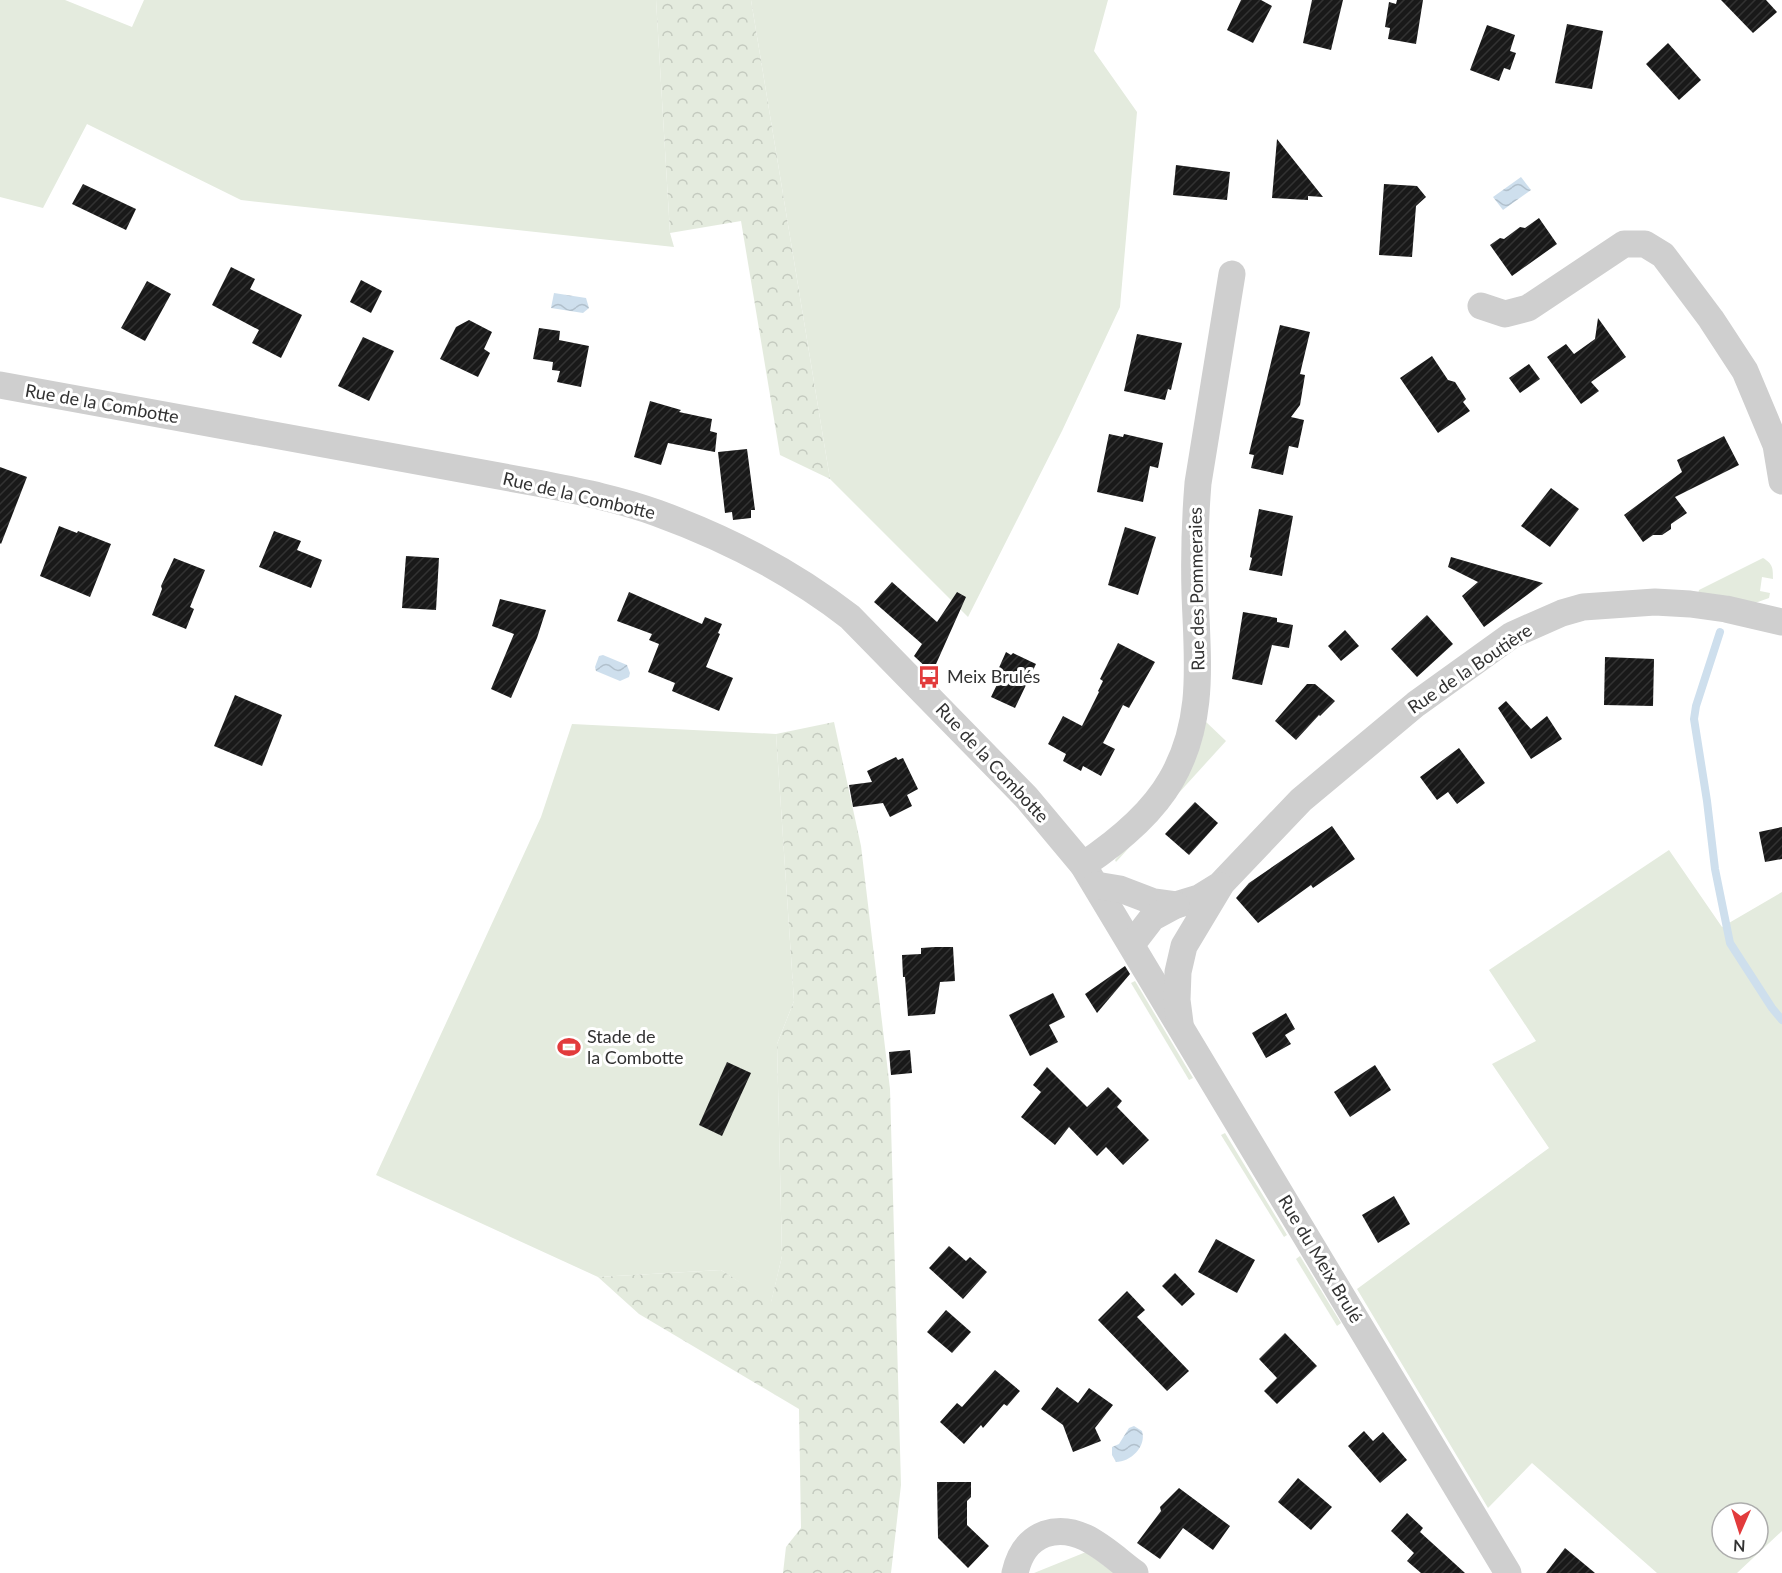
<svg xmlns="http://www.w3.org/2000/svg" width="1782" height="1573" font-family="Lato,sans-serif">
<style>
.green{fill:#e4ebde;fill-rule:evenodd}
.forest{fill:url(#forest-crowns)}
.water{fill:url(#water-waves)}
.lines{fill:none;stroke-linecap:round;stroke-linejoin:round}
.stream{stroke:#cedfed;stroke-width:8}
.building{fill:url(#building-hatch)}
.street{stroke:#cfcfcf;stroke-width:27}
.labels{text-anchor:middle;stroke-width:6;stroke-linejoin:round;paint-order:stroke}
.street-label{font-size:18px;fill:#323232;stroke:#fff}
.poi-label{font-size:18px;fill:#323232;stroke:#fff;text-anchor:start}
</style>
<defs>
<pattern id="forest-crowns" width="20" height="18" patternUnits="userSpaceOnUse" patternTransform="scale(1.5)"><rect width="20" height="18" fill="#e4ebde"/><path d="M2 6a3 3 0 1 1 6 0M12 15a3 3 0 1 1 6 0" fill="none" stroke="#c4cabf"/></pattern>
<pattern id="water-waves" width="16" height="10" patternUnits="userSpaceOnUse" patternTransform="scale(1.5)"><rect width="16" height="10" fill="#cedfed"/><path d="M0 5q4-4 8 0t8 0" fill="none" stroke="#b1c0cc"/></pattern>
<pattern id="building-hatch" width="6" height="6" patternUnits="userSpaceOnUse" patternTransform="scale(1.5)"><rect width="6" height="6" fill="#191919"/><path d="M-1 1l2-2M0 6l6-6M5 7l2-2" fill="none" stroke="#323232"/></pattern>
</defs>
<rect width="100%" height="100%" fill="#fff"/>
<g class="green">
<path d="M0 0H65L132 27 144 0H656L670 233 674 247 241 200 87 124 43 208 0 197Z"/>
<path d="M751 0H1108L1094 51 1137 112 1120 307 1062 431 968 617 830 479Z"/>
<path d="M1763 558C1773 564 1773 568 1773 579L1762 577 1760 591 1770 593 1769 598 1755 603 1698 594 1699 590Z"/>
<path d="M1205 721 1226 741 1116 862 1115 860 1165 805 1202 739Z"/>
<path d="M572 724 776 734 794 1001 777 1044 782 1256 771 1303 721 1270 598 1277 376 1175 541 817Z"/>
<path d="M1669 850 1722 927 1782 892V1531L1737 1573H1657L1532 1463 1488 1508 1357 1289 1549 1148 1492 1064 1536 1041 1489 970ZM1722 1513H1758V1549H1722Z"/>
<path d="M1135 981 1193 1078 1189 1080 1131 983Z"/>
<path d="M1225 1133 1287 1235 1284 1237 1221 1135Z"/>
<path d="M1300 1256 1341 1323 1337 1326 1296 1259Z"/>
<path d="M1086 1552 1114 1573H1034Z"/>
</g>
<g class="forest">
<path d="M656 0H751L830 479 780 455 741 221 670 233Z"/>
<path d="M834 722 861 846 890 1089 901 1485 891 1573H783L786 1547 801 1528 799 1409 639 1314 598 1277 721 1270 771 1302 782 1256 777 1044 794 1001 776 734Z"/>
</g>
<g class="water">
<path d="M1521 177 1531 190 1503 210 1493 197Z"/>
<path d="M554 293 586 298 589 308 583 313 551 308Z"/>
<path d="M603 655 627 665 630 673 629 677 620 681 596 671 595 667 599 656Z"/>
<path d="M1134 1426 1142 1431C1147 1447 1130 1462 1116 1462L1112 1455V1447L1119 1444 1129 1428Z"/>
</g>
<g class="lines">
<path class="stream" d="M1720 632 1696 706 1694 719 1707 801 1715 869 1730 943 1772 1008 1782 1020"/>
</g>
<g class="building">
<path d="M1241 0H1261L1272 6 1253 43 1227 30Z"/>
<path d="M1312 0H1343L1331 50 1303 43Z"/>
<path d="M1397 0H1423L1416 44 1388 39 1390 28 1385 27 1389 2 1396 4Z"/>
<path d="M1721 0H1766L1777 12 1753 33Z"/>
<path d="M1567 24 1603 31 1592 89 1555 83Z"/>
<path d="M1487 25 1515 35 1510 51 1516 53 1510 70 1504 68 1499 81 1470 70Z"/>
<path d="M1668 43 1701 80 1679 100 1646 64Z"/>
<path d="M1277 139 1296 163 1323 197 1308 196V200L1272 198Z"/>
<path d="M1176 165 1230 172 1227 200 1173 195Z"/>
<path d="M83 184 136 209 126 230 72 204Z"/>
<path d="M1384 184 1417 186 1426 197 1416 206 1412 257 1379 255Z"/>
<path d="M1539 218 1557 244 1512 276 1490 245 1500 238 1504 239 1520 227 1525 228Z"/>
<path d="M231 267 255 279 250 289 302 315 281 358 252 343 259 330 212 305Z"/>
<path d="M361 280 382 291 371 313 350 302Z"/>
<path d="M147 281 171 294 145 341 121 328Z"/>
<path d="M1598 318 1626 357 1591 382 1599 391 1581 404 1547 357 1566 344 1574 354 1595 339Z"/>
<path d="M469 320 492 332 484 349 490 353 478 377 440 359 456 327Z"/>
<path d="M1280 325 1310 332 1300 374 1305 375 1300 405 1291 417 1304 420 1298 448 1289 446 1283 475 1251 468 1254 455 1249 454Z"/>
<path d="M539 328 560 331 559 340 589 346 581 387 557 382 560 371 552 370 553 362 533 359Z"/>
<path d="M1137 334 1182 343 1171 390 1168 389 1165 400 1124 391Z"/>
<path d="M363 337 394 351 369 401 338 386Z"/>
<path d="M1432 356 1448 380 1455 382 1466 399 1463 402 1470 411 1438 433 1400 378Z"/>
<path d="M1529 364 1540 379 1520 393 1509 378Z"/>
<path d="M650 401 681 410 679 412 712 419 710 431 717 433 715 452 668 443 661 465 634 457Z"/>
<path d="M1109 434 1123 437 1124 434 1163 443 1158 468 1150 466 1143 502 1097 492Z"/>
<path d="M1724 436 1739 465 1675 497 1687 513 1671 524V529L1662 535H1653L1643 542 1624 515 1682 472 1677 460Z"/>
<path d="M747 449 755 510H751V518L733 520 732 512 725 513 718 452Z"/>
<path d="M0 467 27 477 1 544 0 543Z"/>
<path d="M1551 488 1579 509 1550 547 1521 526Z"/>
<path d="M1259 509 1293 516 1282 576 1249 570 1252 558 1250 557Z"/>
<path d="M59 526 77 533 78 531 111 544 90 597 40 576Z"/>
<path d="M1125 527 1156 537 1138 595 1108 585Z"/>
<path d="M274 531 301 541 297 550 322 560 311 588 259 567Z"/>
<path d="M406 556 439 558 436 610 402 608Z"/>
<path d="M1451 557 1499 571 1543 583 1484 627 1462 596 1478 582 1448 567Z"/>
<path d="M174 558 205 570 190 607 194 609 186 629 152 615 162 589 161 586Z"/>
<path d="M892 582 937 622 957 592 966 597 932 673 914 656 922 644 874 602Z"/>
<path d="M629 592 702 624 705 617 722 624 718 633 720 634 706 667 733 678 719 711 672 691 675 683 648 672 659 644 649 640 652 634 617 621Z"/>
<path d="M500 599 546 610 537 638 511 698 491 689 514 634 492 626Z"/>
<path d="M1243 612 1277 618V622L1293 625 1289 648 1272 645 1262 685 1232 679Z"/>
<path d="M1427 615 1453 644 1417 677 1391 649Z"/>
<path d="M1345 630 1359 646 1341 661 1328 646Z"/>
<path d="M1118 643 1155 662 1129 708 1123 705 1103 743 1115 749 1101 776 1083 766 1081 771 1063 761 1066 754 1048 744 1063 716 1082 726 1099 692 1098 691 1103 681 1100 679Z"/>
<path d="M1006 652 1011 655 1013 653 1036 664 1015 708 991 697 1002 674 997 672Z"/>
<path d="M1605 657 1654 659 1653 706 1604 705Z"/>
<path d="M1307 684H1315L1335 701 1320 716 1319 715 1296 740 1275 721Z"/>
<path d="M235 695 282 715 262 766 214 746Z"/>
<path d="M1506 701 1531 729 1547 716 1562 739 1531 759 1498 708Z"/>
<path d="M1459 748 1485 783 1457 804 1448 792 1437 800 1420 777Z"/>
<path d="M896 757 898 760 903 758 918 789 907 795 912 806 890 817 883 803 853 807 849 785 872 782 867 771Z"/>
<path d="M1195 802 1218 823 1189 855 1165 834Z"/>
<path d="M1332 826 1355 859 1313 888 1311 885 1258 923 1236 898 1249 883Z"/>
<path d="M1782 827V859L1765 862 1759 832Z"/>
<path d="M935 947H953L955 981 940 982 935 1014 908 1016 905 977H903L902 955 921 954V948Z"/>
<path d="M1125 966 1130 974 1097 1013 1085 994Z"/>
<path d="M1053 993 1065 1017 1049 1025 1058 1042 1030 1056 1009 1015Z"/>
<path d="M1286 1013 1295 1029 1285 1035 1291 1044 1266 1058 1252 1033Z"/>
<path d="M910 1050 912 1073 891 1075 889 1052Z"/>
<path d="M727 1062 751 1073 722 1136 699 1125Z"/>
<path d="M1375 1065 1391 1090 1350 1117 1334 1092Z"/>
<path d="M1047 1067 1087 1107 1108 1087 1122 1101 1117 1107 1149 1140 1123 1165 1106 1147 1097 1156 1069 1127 1055 1145 1021 1117 1041 1092 1033 1085Z"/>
<path d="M1394 1196 1410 1224 1378 1243 1362 1215Z"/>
<path d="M1216 1239 1255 1260 1237 1293 1198 1272Z"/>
<path d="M949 1246 966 1261 970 1257 987 1272 963 1299 929 1268Z"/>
<path d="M1175 1273 1195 1294 1182 1306 1162 1286Z"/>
<path d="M1127 1291 1145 1310 1137 1317 1189 1371 1167 1391 1098 1320Z"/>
<path d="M946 1310 971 1332 952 1353 927 1332Z"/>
<path d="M1285 1333 1317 1366 1277 1404 1264 1391 1277 1378 1259 1359Z"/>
<path d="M995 1370 1020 1391 1007 1406 1004 1404 983 1428 981 1425 964 1444 940 1422 957 1403 962 1407Z"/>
<path d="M1057 1387 1078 1403 1089 1388 1113 1405 1095 1428 1101 1441 1073 1452 1063 1425 1041 1409Z"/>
<path d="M1364 1431 1373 1441 1383 1432 1407 1460 1380 1483 1348 1446Z"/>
<path d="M1298 1478 1332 1507 1311 1530 1278 1502Z"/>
<path d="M937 1482H971V1497L967 1501V1525L989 1546 968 1568 938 1538Z"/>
<path d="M1179 1488 1230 1526 1213 1550 1183 1528 1160 1559 1137 1543 1161 1511 1160 1507Z"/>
<path d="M1407 1513 1423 1528 1420 1532 1465 1573H1421L1407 1561 1414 1553 1391 1531Z"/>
<path d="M1565 1548 1595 1573H1546Z"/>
</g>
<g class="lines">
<g class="street">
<path d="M1481 306 1505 314 1528 308 1624 244H1645L1663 255 1711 319 1745 371 1776 445 1782 481"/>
<path d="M0 385 537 483C577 491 619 499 657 513 726 538 792 572 850 617L1026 797 1083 865 1508 1573"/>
<path d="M1083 865C1116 843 1151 815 1171 780 1206 720 1197 658 1195 593 1194 556 1195 520 1198 483L1232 274"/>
<path d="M1096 885 1120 889 1154 902 1176 905 1199 898 1220 885 1301 800 1416 704 1512 635 1562 613 1583 607 1655 602 1690 604 1726 609 1782 622"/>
<path d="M1132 944 1152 918 1176 905"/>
<path d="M1180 1023 1177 1000 1178 972 1184 946 1220 886"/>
<path d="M1015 1573C1019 1555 1027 1541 1045 1534 1080 1522 1109 1554 1135 1573"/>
</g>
</g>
<defs>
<g id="bus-bare" transform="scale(1.8)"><path d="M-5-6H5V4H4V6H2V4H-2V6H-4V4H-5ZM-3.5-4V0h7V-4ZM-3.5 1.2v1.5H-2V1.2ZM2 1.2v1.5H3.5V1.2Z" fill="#e23b3c" stroke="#fff" stroke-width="2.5" paint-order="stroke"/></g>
<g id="stadium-bare" transform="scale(1.8)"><path d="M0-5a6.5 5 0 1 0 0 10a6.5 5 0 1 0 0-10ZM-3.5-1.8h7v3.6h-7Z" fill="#e23b3c" stroke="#fff" stroke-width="2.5" paint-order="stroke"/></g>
</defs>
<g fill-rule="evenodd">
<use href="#bus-bare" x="929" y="677"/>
<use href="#stadium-bare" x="569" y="1047"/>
</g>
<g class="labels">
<g class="street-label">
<text transform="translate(102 404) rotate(10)" y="6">Rue de la Combotte</text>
<text transform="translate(579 496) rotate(13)" y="6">Rue de la Combotte</text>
<text transform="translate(1197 589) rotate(-91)" y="6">Rue des Pommeraies</text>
<text transform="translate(1470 669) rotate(-34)" y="6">Rue de la Boutière</text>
<text transform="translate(992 763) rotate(47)" y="6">Rue de la Combotte</text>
<text transform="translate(1320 1259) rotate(59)" y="6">Rue du Meix Brulé</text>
</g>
<g class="poi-label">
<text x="947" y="683">Meix Brulés</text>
<text x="587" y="1043">Stade de<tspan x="587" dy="21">la Combotte</tspan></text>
</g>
</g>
<g transform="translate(1740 1531) rotate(183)"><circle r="28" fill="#ffffff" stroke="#adadad" stroke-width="1.5"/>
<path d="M0-4.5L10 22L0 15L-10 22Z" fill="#e23b3c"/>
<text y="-9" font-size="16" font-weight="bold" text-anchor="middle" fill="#323232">N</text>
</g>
</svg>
